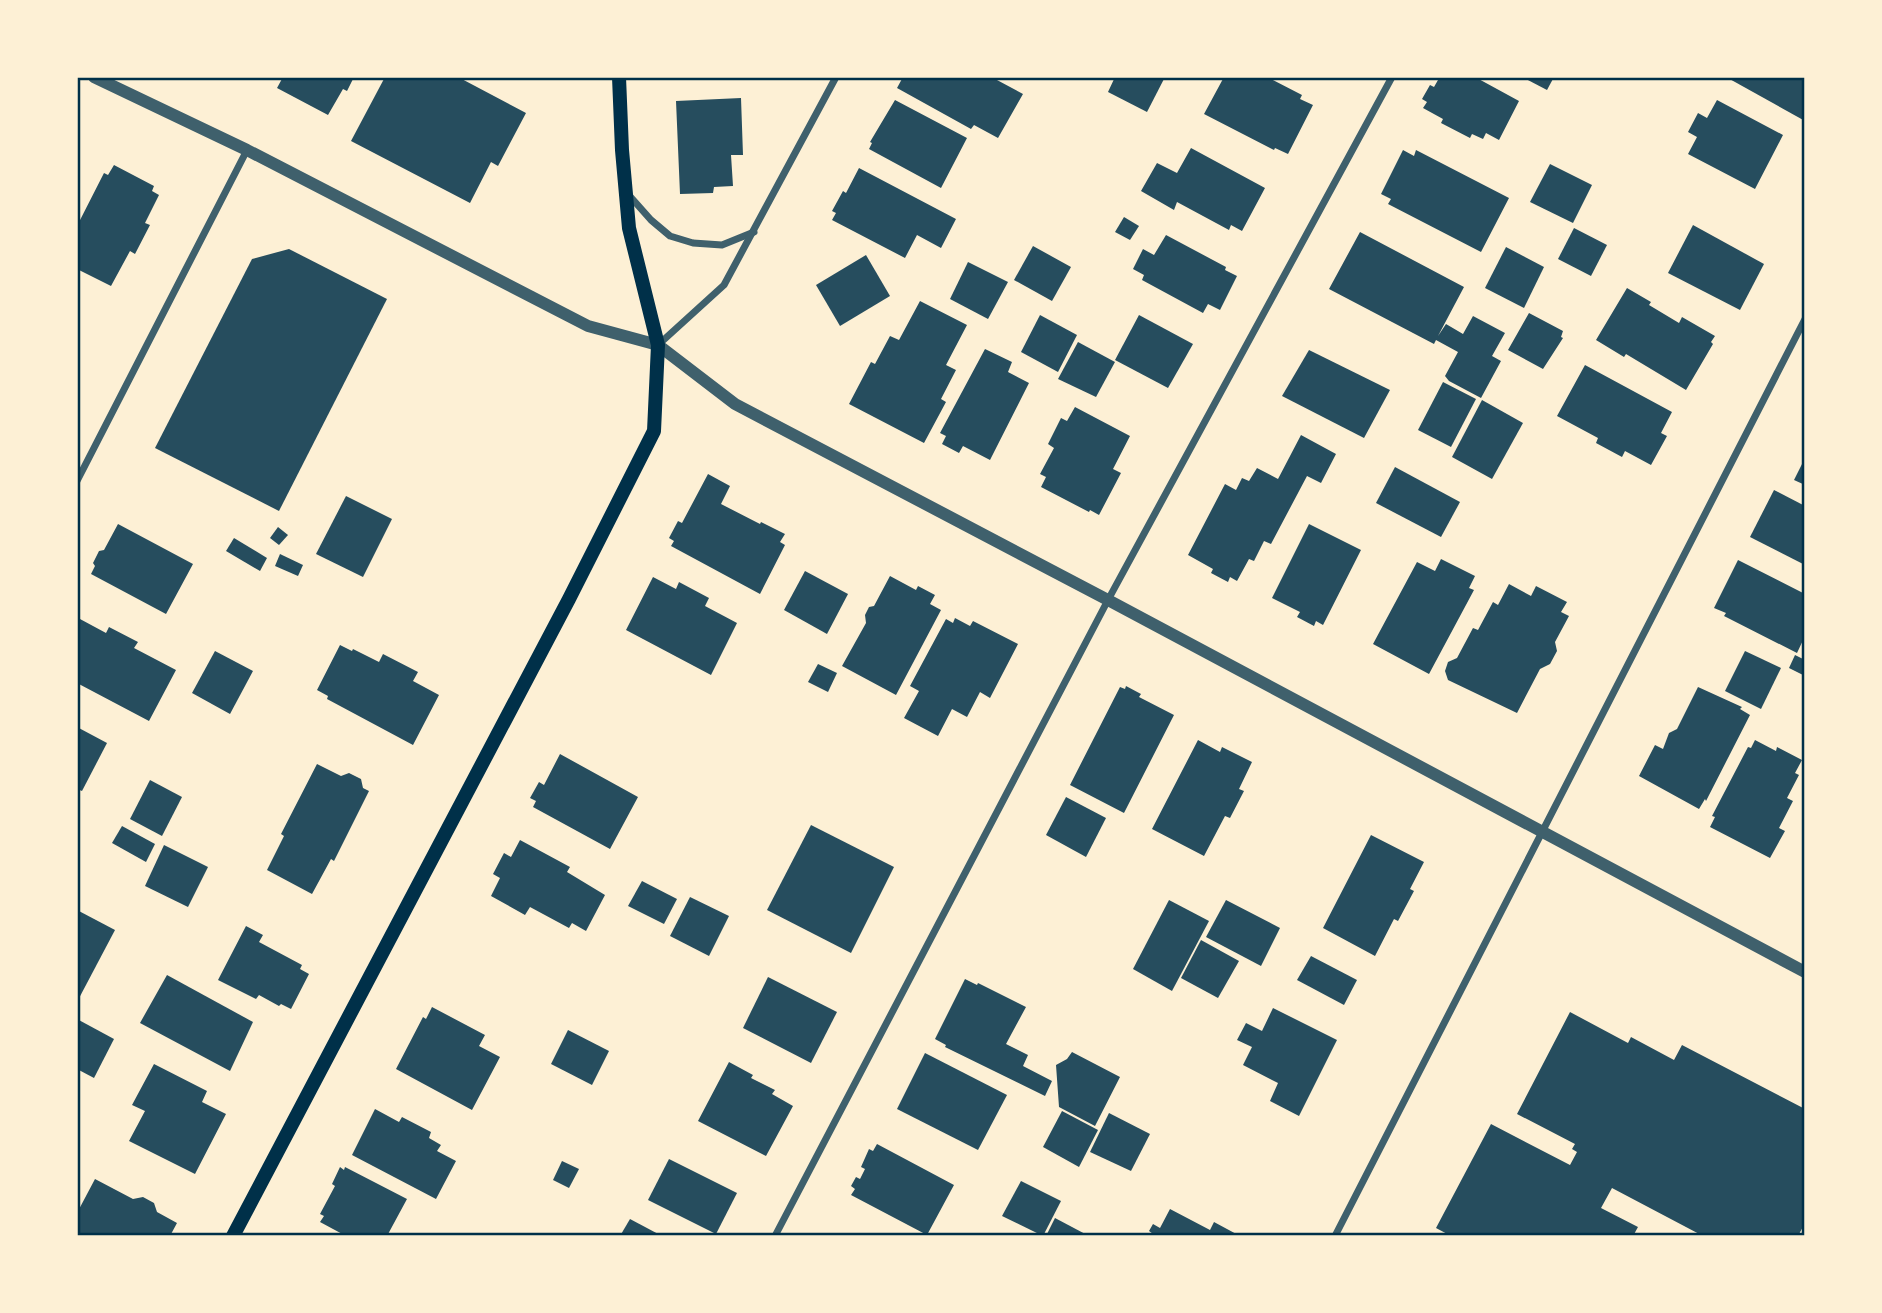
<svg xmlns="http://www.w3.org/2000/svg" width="1882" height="1313" font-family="Ubuntu,sans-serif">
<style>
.building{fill:#264d5e}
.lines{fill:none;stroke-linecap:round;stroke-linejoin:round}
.minor{stroke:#3f606c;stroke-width:7}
.tertiary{stroke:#3f606c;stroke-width:12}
.secondary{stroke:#003049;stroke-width:14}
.neatline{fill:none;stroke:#003049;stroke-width:2.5}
</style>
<rect width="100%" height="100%" fill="#fdf0d5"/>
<g class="building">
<path d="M283 77H354L347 91 343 89 328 115 277 88Z"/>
<path d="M385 77H458L526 113 498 166 491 162 470 203 351 141Z"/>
<path d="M903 77H996L997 80 1023 94 998 138 974 125 971 129 897 88Z"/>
<path d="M1115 77H1165L1147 112 1108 92Z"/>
<path d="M1224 77H1267L1302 95 1300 99 1313 105 1288 154 1275 148 1274 150 1204 114Z"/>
<path d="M1432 77H1475L1519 101 1499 140 1486 133 1483 139 1472 134 1470 138 1441 123 1443 119 1423 108 1427 102 1422 99 1430 85 1434 87 1438 80Z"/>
<path d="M1522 77H1554L1547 90Z"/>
<path d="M1726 77H1805V121Z"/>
<path d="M741 98 743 155H731L733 186 714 187 713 193 680 194 676 101Z"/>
<path d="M895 100 967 138 941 188 869 149 872 143 870 142Z"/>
<path d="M1717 100 1783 135 1755 189 1688 154 1697 137 1688 132 1698 113 1707 118Z"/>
<path d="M1191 148 1265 188 1242 231 1231 225 1229 230 1177 202 1174 210 1141 191 1157 163 1177 173Z"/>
<path d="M1403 150 1414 156 1416 150 1509 198 1481 252 1388 204 1391 199 1381 194Z"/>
<path d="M1550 164 1592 185 1573 223 1530 202Z"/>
<path d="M114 165 154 186 152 191 159 195 145 223 150 225 135 254 130 251 111 286 77 269V226L104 173 108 175Z"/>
<path d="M859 168 956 219 941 248 917 235 905 258 832 220 836 213 832 211 843 191 846 193Z"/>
<path d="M1124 217 1139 226 1130 240 1115 232Z"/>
<path d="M1693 225 1764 264 1740 310 1668 273Z"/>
<path d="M1574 228 1607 245 1591 276 1558 259Z"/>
<path d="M1360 232 1464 287 1438 336 1446 324 1463 334 1473 316 1505 333 1492 356 1501 361 1481 398 1449 381 1445 376 1458 352 1436 340 1434 344 1329 289Z"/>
<path d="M1166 235 1226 267 1225 270 1237 276 1220 310 1208 304 1203 313 1142 280 1144 275 1133 269 1143 249 1154 255Z"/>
<path d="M1033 246 1071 267 1052 301 1014 280Z"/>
<path d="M1506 247 1544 267 1524 308 1485 288Z"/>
<path d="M289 249 387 299 279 511 155 448 252 259Z"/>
<path d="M866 255 890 296 840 326 816 285Z"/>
<path d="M968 262 1008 282 988 319 950 299Z"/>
<path d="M1627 288 1651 302 1649 305 1679 323 1682 317 1715 336 1711 342 1713 344 1686 390 1626 354 1624 357 1596 340Z"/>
<path d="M920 301 967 325 946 365 956 370 941 399 946 402 924 443 849 404 871 362 875 364 890 336 899 340Z"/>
<path d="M1529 313 1563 331 1561 337 1563 338 1543 369 1508 350Z"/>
<path d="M1040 315 1077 335 1058 372 1021 352Z"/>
<path d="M1139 315 1193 344 1168 388 1115 360Z"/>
<path d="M1078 342 1115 362 1096 397 1058 379Z"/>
<path d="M985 349 1012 362 1008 372 1029 383 990 460 963 446 959 453 942 444 946 436 940 433Z"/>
<path d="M1309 350 1390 390 1364 438 1282 396Z"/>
<path d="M1585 365 1672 412 1661 433 1667 436 1651 465 1625 451 1622 457 1596 443 1598 438 1557 416Z"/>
<path d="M1443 382 1476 399 1451 447 1418 430Z"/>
<path d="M1482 400 1523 423 1492 479 1452 457Z"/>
<path d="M1075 407 1130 436 1113 469 1121 473 1099 515 1090 510 1089 512 1041 487 1046 477 1040 474 1054 448 1048 444 1061 418 1067 421Z"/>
<path d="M1301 435 1336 454 1321 483 1307 476 1271 544 1264 541 1254 561 1249 559 1237 581 1230 577 1228 582 1211 573 1213 569 1188 555 1225 484 1236 490 1242 478 1249 481 1257 468 1278 479Z"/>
<path d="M1805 458V485L1794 480Z"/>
<path d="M1395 467 1460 502 1441 537 1376 503Z"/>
<path d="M708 474 730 486 721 504 760 524 761 522 785 534 780 542 785 545 760 594 671 546 674 541 669 538 678 521 682 523Z"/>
<path d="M1774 490 1805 506V565L1750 537Z"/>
<path d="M346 496 392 519 363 577 316 554Z"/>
<path d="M118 524 193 564 166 614 91 574 95 566 93 563 99 551 104 550Z"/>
<path d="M1309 524 1361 550 1323 625 1316 621 1314 626 1297 617 1300 612 1272 598Z"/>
<path d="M278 527 288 535 279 545 270 538Z"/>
<path d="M234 538 267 558 260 571 226 551Z"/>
<path d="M280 554 303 565 298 576 275 566Z"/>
<path d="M1441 559 1475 576 1469 588 1474 590 1429 674 1373 644 1417 562 1435 571Z"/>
<path d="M1738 560 1805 594V636L1797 653 1724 616 1726 613 1714 608Z"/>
<path d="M805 571 848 594 827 634 784 610Z"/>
<path d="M890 576 916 590 918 586 935 595 930 604 941 610 896 695 842 666 866 623 865 615 869 607 874 606Z"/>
<path d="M653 577 676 589 679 582 709 598 705 606 737 623 711 675 626 630Z"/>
<path d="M1509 584 1531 596 1536 586 1567 602 1561 612 1569 616 1555 642 1557 651 1550 664 1540 669 1517 713 1448 680 1445 671 1448 662 1457 658 1473 628 1478 630 1493 602 1498 605Z"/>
<path d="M955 618 970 626 973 621 1018 644 990 698 980 692 967 717 952 709 938 736 904 718 919 691 910 686 946 619 953 623Z"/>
<path d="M80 619 106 633 109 627 138 642 134 648 176 670 149 721 77 683V626Z"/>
<path d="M340 645 352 651 353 649 379 662 383 654 418 672 413 681 439 695 413 745 327 699 328 696 317 690Z"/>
<path d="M215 651 253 671 230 714 192 693Z"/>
<path d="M1745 651 1781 668 1761 709 1725 691Z"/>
<path d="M1795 655 1805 660 1803 675 1789 668Z"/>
<path d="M818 664 837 673 828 692 808 682Z"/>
<path d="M1126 686 1141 694 1139 697 1174 715 1124 813 1070 785 1120 687 1125 689Z"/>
<path d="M1698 687 1742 707 1740 709 1750 715 1706 801 1705 799 1699 809 1639 776 1655 745 1663 749 1669 733 1677 729Z"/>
<path d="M77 727 107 743 82 791 77 789Z"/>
<path d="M1198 740 1220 752 1222 747 1252 762 1239 789 1244 791 1230 818 1225 816 1204 856 1152 829Z"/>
<path d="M1755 740 1776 751 1777 747 1802 760 1795 773 1799 775 1787 798 1793 801 1779 828 1785 831 1770 858 1710 827 1715 817 1712 816 1748 747 1751 748Z"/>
<path d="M560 754 638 797 610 849 533 807 536 801 530 798 539 782 544 785Z"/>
<path d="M317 764 341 776 349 773 361 779 363 788 369 791 334 861 331 859 312 894 267 870 284 836 281 834Z"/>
<path d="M150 780 182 797 162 836 130 819Z"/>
<path d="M1066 797 1106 818 1086 857 1046 835Z"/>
<path d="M811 825 894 867 851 953 767 910Z"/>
<path d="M122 826 155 844 146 862 112 843Z"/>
<path d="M1371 835 1424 862 1410 889 1414 891 1398 921 1394 919 1375 956 1323 928Z"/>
<path d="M520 840 570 867 567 872 605 895 586 931 572 923 569 928 530 907 525 915 491 896 500 878 493 874 504 853 511 857Z"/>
<path d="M164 845 208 867 188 907 145 886Z"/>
<path d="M642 881 677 899 664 924 628 906Z"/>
<path d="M690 897 729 916 709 956 670 936Z"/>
<path d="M1169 900 1209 921 1172 991 1133 969Z"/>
<path d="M1226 900 1280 928 1261 966 1206 937Z"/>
<path d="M77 910 115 930 77 1002Z"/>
<path d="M246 926 263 935 259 942 302 965 300 969 309 974 291 1009 281 1004 279 1006 259 995 256 999 218 980Z"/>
<path d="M1201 940 1239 961 1218 998 1181 978Z"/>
<path d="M1311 956 1357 980 1344 1005 1297 980Z"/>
<path d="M167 975 253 1022 230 1071 140 1023Z"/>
<path d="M768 977 837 1012 811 1063 743 1028Z"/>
<path d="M965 979 977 985 978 983 1026 1007 1006 1044 1028 1055 1023 1066 1052 1081 1045 1096 945 1047 946 1045 935 1039Z"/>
<path d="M432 1007 485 1035 479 1046 500 1057 472 1110 396 1069 423 1017 426 1019Z"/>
<path d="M1273 1008 1337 1040 1299 1116 1270 1101 1278 1083 1243 1065 1252 1047 1237 1040 1246 1023 1262 1031Z"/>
<path d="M1570 1012 1628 1043 1631 1037 1674 1060 1682 1045 1805 1109V1119L1802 1126 1805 1127V1223L1798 1236H1703L1612 1188 1601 1208 1638 1227 1633 1236H1451L1436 1228 1491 1124 1570 1165 1577 1152 1572 1149 1575 1144 1517 1114Z"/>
<path d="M77 1019 114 1039 94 1078 77 1069Z"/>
<path d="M568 1030 609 1051 592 1085 551 1064Z"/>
<path d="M1072 1052 1120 1077 1095 1126 1059 1107 1056 1065 1067 1059Z"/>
<path d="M925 1053 1007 1095 978 1150 897 1109Z"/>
<path d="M729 1062 753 1075 751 1078 775 1090 772 1094 793 1106 766 1156 698 1121Z"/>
<path d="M154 1064 207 1091 202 1102 226 1114 195 1174 129 1141 145 1111 132 1105Z"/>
<path d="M375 1109 399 1122 402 1117 431 1132 429 1138 441 1145 437 1151 456 1161 436 1199 352 1155Z"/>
<path d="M1062 1111 1098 1130 1079 1167 1043 1147Z"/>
<path d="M1109 1113 1150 1134 1131 1171 1090 1152Z"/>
<path d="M877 1144 954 1185 927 1235 851 1195 855 1189 851 1186 856 1177 860 1179 865 1169 861 1167 869 1149 873 1151Z"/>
<path d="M669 1159 737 1193 716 1234 648 1200Z"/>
<path d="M562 1161 579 1169 569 1188 553 1180Z"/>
<path d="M340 1167 344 1170 345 1167 407 1199 387 1236H346L320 1222 324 1216 320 1214 335 1186 332 1184Z"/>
<path d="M95 1179 133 1199 143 1197 154 1203 157 1212 177 1223 170 1236H77V1213Z"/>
<path d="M1021 1181 1061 1201 1043 1236 1002 1216Z"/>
<path d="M1170 1209 1210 1230 1214 1222 1240 1236H1156L1149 1231 1153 1224 1160 1228Z"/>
<path d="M1055 1218 1089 1236H1046Z"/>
<path d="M630 1219 662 1236H620Z"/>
</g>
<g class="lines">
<g class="minor">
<path d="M627 193 651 220 670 236 693 243 722 245 754 232"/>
<path d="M658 345 724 285 836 77"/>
<path d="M77 481 247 150"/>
<path d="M775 1236 1108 600 1392 77"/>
<path d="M1335 1236 1805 319"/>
</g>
<path class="tertiary" d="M94 77 247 150 588 326 658 345 735 404 1108 600 1805 972"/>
<path class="secondary" d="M233 1236 569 599 654 431 658 345 629 228 622 150 619 77"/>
</g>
<rect width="1882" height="1313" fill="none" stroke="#fdf0d5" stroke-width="158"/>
<rect x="79" y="79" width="1724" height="1155" class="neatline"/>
</svg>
